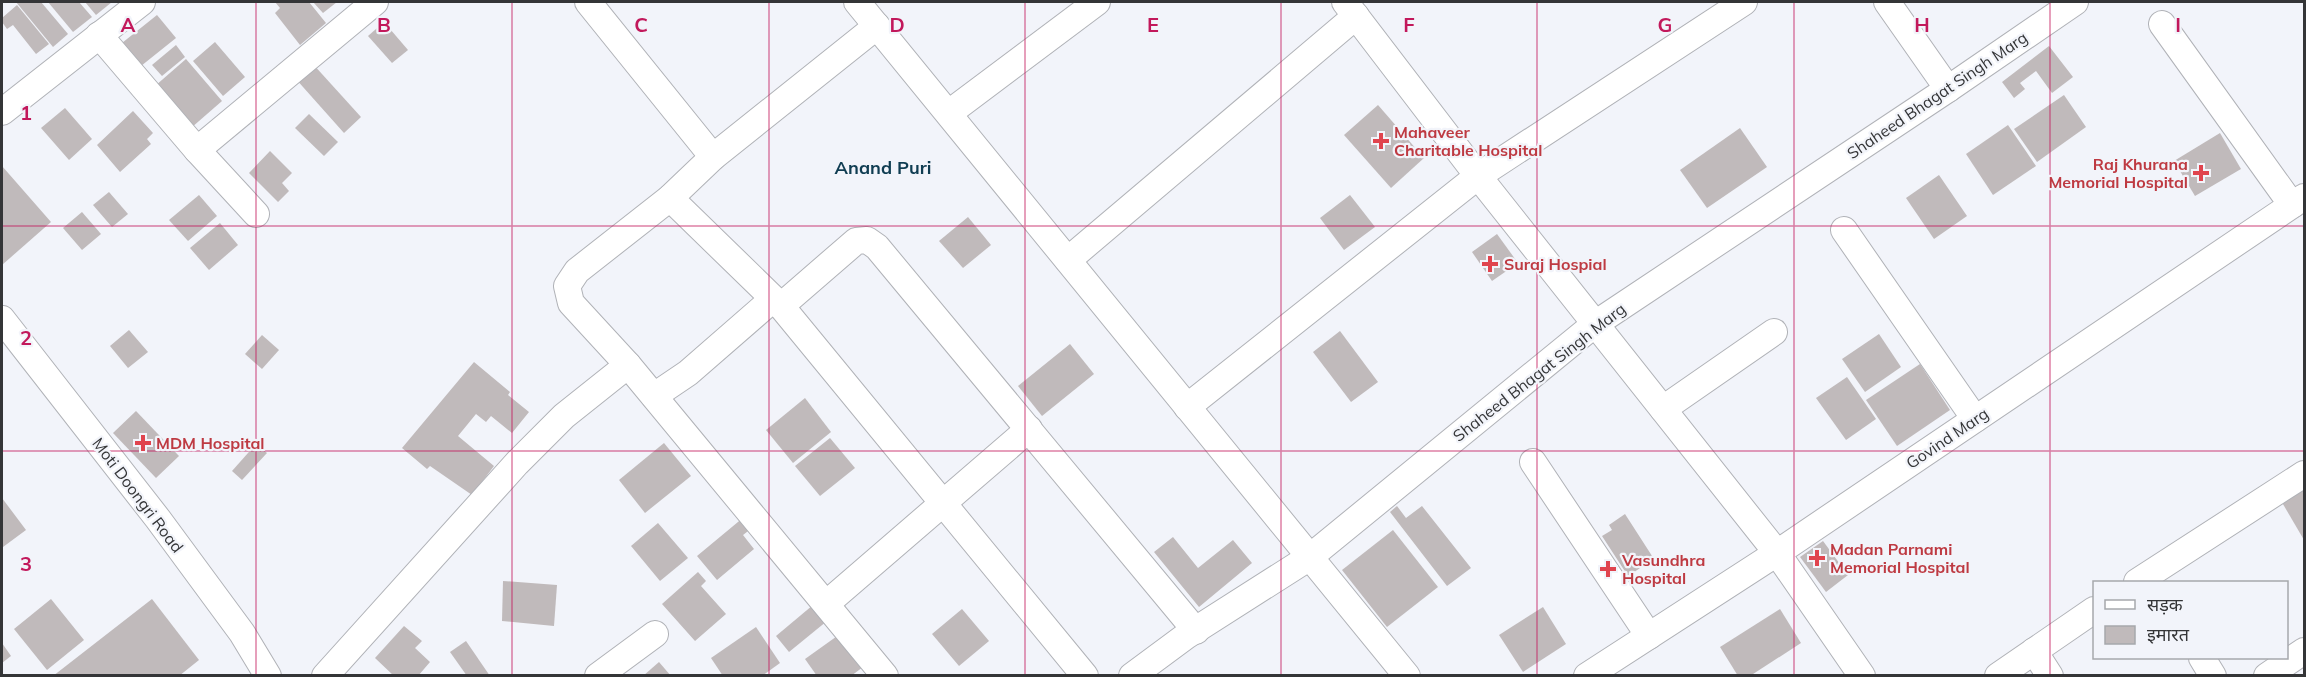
<svg xmlns="http://www.w3.org/2000/svg" width="2306" height="677" font-family="Mulish,'Noto Sans Devanagari',sans-serif">
<style>
.building{fill:#c0babb}
.lines{fill:none;stroke-linecap:round;stroke-linejoin:round}
.minor-casing{stroke:#b0b2b7;stroke-width:28}
.minor{stroke:#fff;stroke-width:26}
.grid{fill:none;stroke:#c2185b;stroke-width:1.5;stroke-opacity:0.55}
.health-dot{fill:#e0444e;stroke:#f2f4fa;stroke-width:2}
.labels{text-anchor:middle;stroke-width:4.5;stroke-linejoin:round;paint-order:stroke}
.street-label{font-size:16px;fill:#343537;stroke:#f2f4fa}
.health-label{font-size:16px;font-weight:bold;fill:#be3a42;stroke:#f2f4fa;text-anchor:start}
.neighbourhood-label{font-size:18px;font-weight:bold;fill:#103d52;stroke:#f2f4fa}
.grid-label{font-size:20px;text-anchor:middle;font-weight:bold;fill:#c2185b;stroke:#f2f4fa;stroke-width:4.5;stroke-linejoin:round;paint-order:stroke}
</style>
<rect width="100%" height="100%" fill="#f2f4fa"/>
<g class="building">
<path d="M16 2H41L68 34 53 47Z"/>
<path d="M48 2H79L92 17 73 32Z"/>
<path d="M85 2H112L96 15Z"/>
<path d="M275 2H309L326 23 300 45 275 13 280 8Z"/>
<path d="M313 2H337L323 13Z"/>
<path d="M17 5 49 44 36 54 13 25 7 29 2 22V18Z"/>
<path d="M157 15 176 38 141 66 122 43Z"/>
<path d="M384 22 408 50 392 63 368 36Z"/>
<path d="M215 42 245 77 223 96 193 61Z"/>
<path d="M176 45 185 57 162 76 152 65Z"/>
<path d="M2049 46 2073 77 2052 93 2036 71 2020 83 2025 89 2014 98 2002 82Z"/>
<path d="M186 59 222 101 191 128 155 86Z"/>
<path d="M312 63 361 117 344 133 295 78Z"/>
<path d="M2064 95 2086 127 2037 162 2014 129Z"/>
<path d="M1378 105 1424 158 1391 188 1344 135Z"/>
<path d="M65 108 92 139 69 160 41 128Z"/>
<path d="M133 111 153 133 147 139 151 144 120 172 97 145Z"/>
<path d="M309 114 338 142 324 156 295 128Z"/>
<path d="M2008 125 2036 166 1993 195 1966 154Z"/>
<path d="M1740 128 1767 167 1707 208 1680 170Z"/>
<path d="M2220 133 2241 169 2195 196 2174 161Z"/>
<path d="M270 151 292 173 282 183 289 191 278 202 249 173Z"/>
<path d="M2 166 51 222 2 265Z"/>
<path d="M1939 175 1967 216 1934 239 1906 198Z"/>
<path d="M109 192 128 214 112 227 93 205Z"/>
<path d="M199 195 217 216 188 241 169 220Z"/>
<path d="M1350 195 1375 227 1344 250 1320 218Z"/>
<path d="M82 212 101 234 82 250 63 228Z"/>
<path d="M968 217 991 245 963 268 939 241Z"/>
<path d="M220 223 238 245 209 270 190 248Z"/>
<path d="M1497 234 1518 263 1492 281 1472 252Z"/>
<path d="M129 330 148 352 128 368 110 346Z"/>
<path d="M1340 331 1378 382 1351 402 1313 352Z"/>
<path d="M1879 334 1901 367 1865 392 1842 359Z"/>
<path d="M262 335 279 350 262 369 245 354Z"/>
<path d="M1070 344 1094 374 1042 416 1018 386Z"/>
<path d="M474 362 510 392 508 395 529 412 512 433 491 416 486 422 476 414 458 436 494 466 472 495 430 466 427 469 402 448Z"/>
<path d="M1920 364 1950 410 1897 446 1866 400Z"/>
<path d="M1847 377 1876 419 1846 440 1816 398Z"/>
<path d="M805 398 831 432 793 463 766 430Z"/>
<path d="M136 411 179 456 156 478 113 433Z"/>
<path d="M830 438 855 468 820 496 795 466Z"/>
<path d="M664 443 691 476 645 513 619 480Z"/>
<path d="M256 444 267 453 242 480 232 471Z"/>
<path d="M2304 484V540L2280 499Z"/>
<path d="M2 498 26 530 3 547 2 546Z"/>
<path d="M1397 506 1406 518 1422 506 1471 568 1447 586 1390 512Z"/>
<path d="M1625 514 1654 559 1628 576 1602 536 1612 530 1609 525Z"/>
<path d="M744 517 752 528 743 535 754 549 717 580 697 556Z"/>
<path d="M658 523 688 558 660 581 631 546Z"/>
<path d="M1393 530 1438 587 1387 627 1342 570Z"/>
<path d="M1173 537 1198 568 1233 540 1252 563 1199 607 1154 552Z"/>
<path d="M1823 541 1848 575 1826 592 1800 557Z"/>
<path d="M698 572 706 581 701 586 726 614 695 641 662 604Z"/>
<path d="M503 581 557 585 554 626 502 621Z"/>
<path d="M51 599 84 640 47 670 14 629Z"/>
<path d="M152 599 199 660 179 676H53Z"/>
<path d="M813 605 827 621 789 652 776 636Z"/>
<path d="M1543 607 1566 644 1523 672 1499 635Z"/>
<path d="M962 609 989 641 959 666 932 634Z"/>
<path d="M1780 609 1801 643 1750 676H1738L1720 647Z"/>
<path d="M404 626 422 641 415 648 430 662 418 676H394L375 658Z"/>
<path d="M756 627 780 663 762 676H723L711 658Z"/>
<path d="M840 634 863 667 851 676H817L805 659Z"/>
<path d="M466 641 490 676H467L450 652Z"/>
<path d="M2 643 11 656 2 663Z"/>
<path d="M659 662 671 676H643Z"/>
</g>
<g class="lines">
<g class="minor-casing">
<g id="minor">
<path d="M588 2 713 157"/>
<path d="M857 2 1407 676"/>
<path d="M1345 2 1478 176 1777 553 1862 676"/>
<path d="M1887 2 1948 89"/>
<path d="M2162 24 2292 205"/>
<path d="M877 26 713 157 670 198 577 271 567 286 571 303 628 365 885 676"/>
<path d="M99 35 197 150 375 2"/>
<path d="M2 112 142 2"/>
<path d="M949 113 1097 2"/>
<path d="M197 150 256 214"/>
<path d="M670 198 781 306 1085 676"/>
<path d="M1844 230 1975 419"/>
<path d="M1068 260 1356 16"/>
<path d="M781 306 856 241 867 240 877 247 1196 631"/>
<path d="M2 319 158 519 242 633 268 676"/>
<path d="M654 396 688 373 773 299"/>
<path d="M1187 407 1478 176 1744 2"/>
<path d="M1663 409 1774 332"/>
<path d="M1533 462 1649 636"/>
<path d="M2137 582 2304 474"/>
<path d="M826 604 1029 429"/>
<path d="M2034 651 2050 676"/>
<path d="M2202 658 2213 676"/>
<path d="M325 676 517 463 564 416 628 365"/>
<path d="M598 676 655 634"/>
<path d="M1132 676 1186 636 1310 557 1595 324 1948 89 2075 2"/>
<path d="M1587 676 1777 553 2304 197"/>
<path d="M1998 676 2094 610"/>
<path d="M2267 676 2304 651"/>
</g>
</g>
<use href="#minor" class="minor"/>
</g>
<path class="grid" d="M256 2V676M512 2V676M769 2V676M1025 2V676M1281 2V676M1537 2V676M1794 2V676M2050 2V676M2 226H2304M2 451H2304"/>
<g class="health-dot">
<path d="M1378 132h6v6h6v6h-6v6h-6v-6h-6v-6h6z"/>
<path d="M2198 164h6v6h6v6h-6v6h-6v-6h-6v-6h6z"/>
<path d="M1487 255h6v6h6v6h-6v6h-6v-6h-6v-6h6z"/>
<path d="M140 434h6v6h6v6h-6v6h-6v-6h-6v-6h6z"/>
<path d="M1814 549h6v6h6v6h-6v6h-6v-6h-6v-6h6z"/>
<path d="M1605 560h6v6h6v6h-6v6h-6v-6h-6v-6h6z"/>
</g>
<g class="labels">
<g class="street-label">
<text transform="translate(1937 95) rotate(-34)" y="6">Shaheed Bhagat Singh Marg</text>
<text transform="translate(1539 372) rotate(-38)" y="6">Shaheed Bhagat Singh Marg</text>
<text transform="translate(1947 438) rotate(-34)" y="6">Govind Marg</text>
<text transform="translate(138 495) rotate(53)" y="6">Moti Doongri Road</text>
</g>
<g class="health-label">
<text x="1394" y="138">Mahaveer<tspan x="1394" dy="18">Charitable Hospital</tspan></text>
<text x="2188" y="170" text-anchor="end">Raj Khurana<tspan x="2188" dy="18">Memorial Hospital</tspan></text>
<text x="1504" y="270">Suraj Hospial</text>
<text x="156" y="449">MDM Hospital</text>
<text x="1830" y="555">Madan Parnami<tspan x="1830" dy="18">Memorial Hospital</tspan></text>
<text x="1622" y="566">Vasundhra<tspan x="1622" dy="18">Hospital</tspan></text>
</g>
<g class="neighbourhood-label">
<text x="883" y="174">Anand Puri</text>
</g>
</g>
<g class="grid-label">
<text x="128" y="32">A</text>
<text x="384" y="32">B</text>
<text x="641" y="32">C</text>
<text x="897" y="32">D</text>
<text x="1153" y="32">E</text>
<text x="1409" y="32">F</text>
<text x="1665" y="32">G</text>
<text x="1922" y="32">H</text>
<text x="2178" y="32">I</text>
<text x="26" y="120">1</text>
<text x="26" y="345">2</text>
<text x="26" y="571">3</text>
</g>
<rect width="2306" height="677" fill="none" stroke="#343537" stroke-width="6"/>
<rect x="2093" y="581" width="195" height="78" fill="#f2f4fa" stroke="#a6a8ac" stroke-width="1.5"/>
<rect x="2105" y="600" width="30" height="9" fill="#ffffff" stroke="#a6a8ac" stroke-width="1.5"/>
<text x="2147" y="611" font-size="18" fill="#343537">सड़क</text>
<rect x="2105" y="626" width="30" height="18" fill="#c0babb" stroke="#a6a8ac" stroke-width="1.5"/>
<text x="2147" y="641" font-size="18" fill="#343537">इमारत</text>
</svg>
